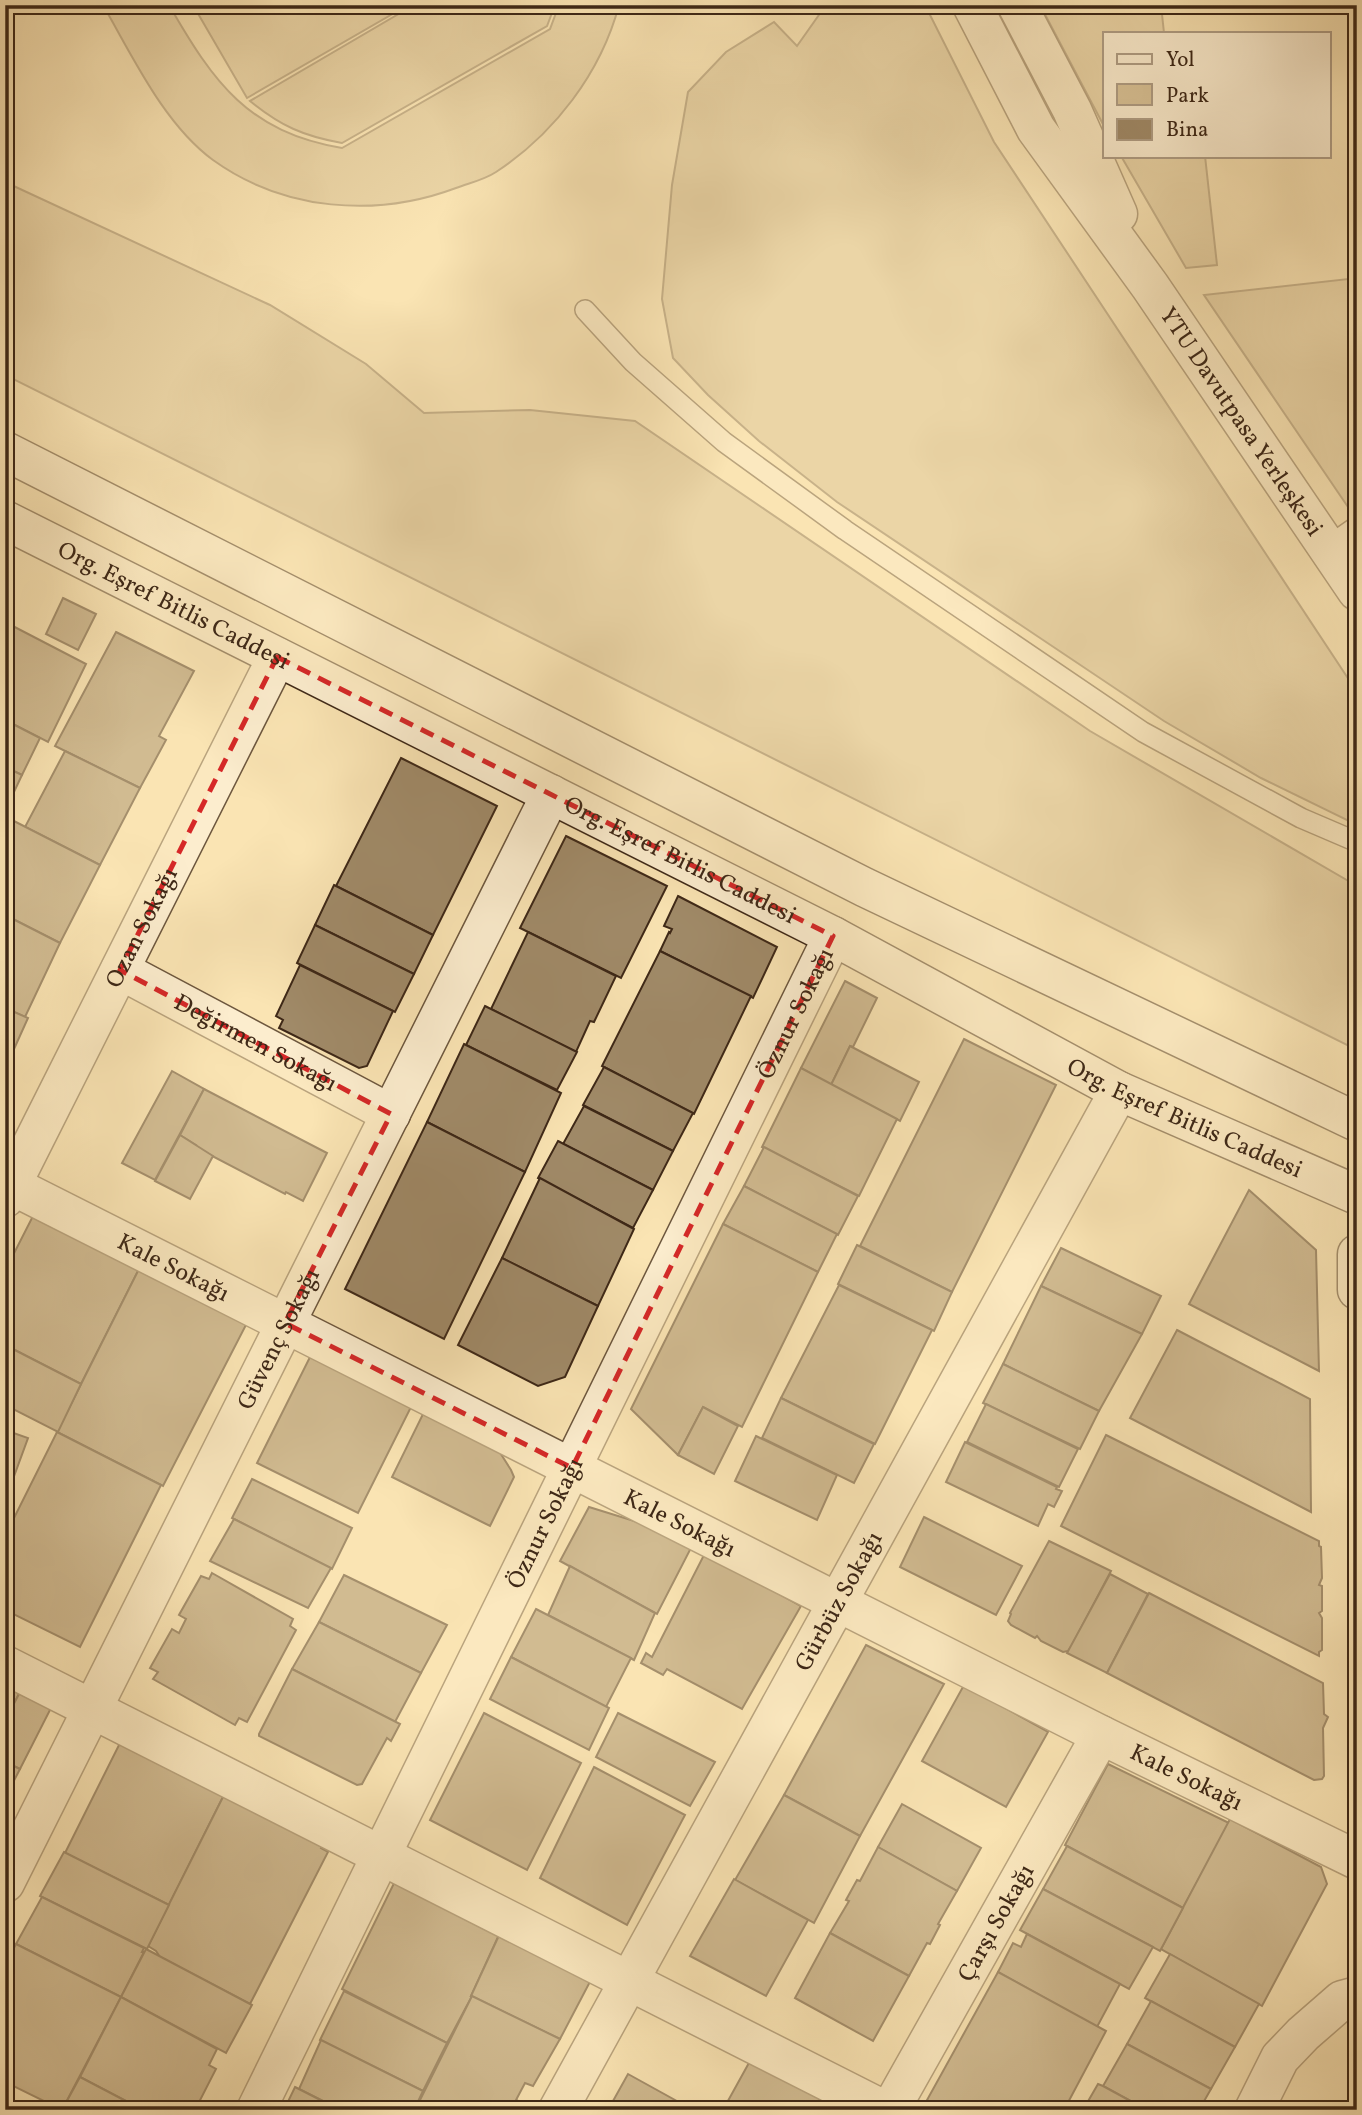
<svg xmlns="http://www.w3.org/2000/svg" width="1362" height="2115" font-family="Vollkorn,serif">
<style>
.green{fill:#dac498;stroke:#8c7658;stroke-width:2}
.building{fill:#a08a68;stroke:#3e2817;stroke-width:2}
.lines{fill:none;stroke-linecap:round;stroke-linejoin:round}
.lane-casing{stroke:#6d573e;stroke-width:22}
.street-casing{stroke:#6d573e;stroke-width:41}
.secondary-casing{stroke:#3e2817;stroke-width:41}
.lane{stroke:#fcedce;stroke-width:19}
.street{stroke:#fcedce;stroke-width:38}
.secondary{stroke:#fcedce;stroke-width:38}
.marked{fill:none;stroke:#d62828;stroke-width:5;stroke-dasharray:14 9;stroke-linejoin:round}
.labels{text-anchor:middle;stroke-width:6;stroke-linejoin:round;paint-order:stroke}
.street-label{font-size:24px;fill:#3e2817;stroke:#fcedce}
</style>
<rect width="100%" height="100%" fill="#fae4b3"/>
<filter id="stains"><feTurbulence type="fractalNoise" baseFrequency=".00286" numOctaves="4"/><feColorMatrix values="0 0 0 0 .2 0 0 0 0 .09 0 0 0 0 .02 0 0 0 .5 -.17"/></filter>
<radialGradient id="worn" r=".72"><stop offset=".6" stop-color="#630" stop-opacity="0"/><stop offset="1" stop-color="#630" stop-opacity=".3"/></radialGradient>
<g class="green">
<path d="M103 5H169C214 83 248 132 342 148L550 29 559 5H619C601 73 554 134 496 172 484 180 469 183 456 188 376 218 284 211 213 160 164 124 133 57 103 5Z"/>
<path d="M193 5H408L247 98Z"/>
<path d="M414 5H555L547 26 342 143C303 136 281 126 250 101Z"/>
<path d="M826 5H925L994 142 1357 692V825L1261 778 1164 721 837 502 759 441 708 395 673 358 662 299 672 185 688 92 726 52 774 22 797 46Z"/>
<path d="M1040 5H1161L1164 33H1105V128Z"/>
<path d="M1121 156H1205L1217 265 1186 268Z"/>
<path d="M5 182 270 305 366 364 424 413 530 410 635 421 1090 731 1357 886V1050L5 375Z"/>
<path d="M1357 278V506L1348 507 1204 295Z"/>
</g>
<g class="building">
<path d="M63 598 96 614 78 650 46 634Z"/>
<path d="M5 622 86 664 48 742 5 720Z"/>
<path d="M116 632 194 671 159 736 166 740 140 788 55 746Z"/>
<path d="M5 720 40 738 22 775 5 767Z"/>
<path d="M65 751 140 788 100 865 25 827Z"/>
<path d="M401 758 497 806 433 935 336 886Z"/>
<path d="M5 767 22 775 5 811Z"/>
<path d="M10 819 100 865 60 943 5 915V829Z"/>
<path d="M566 836 667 886 621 978 520 928Z"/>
<path d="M334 885 433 935 414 974 315 925Z"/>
<path d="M678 896 777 947 753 998 660 951 669 932 670 933 672 929 664 926Z"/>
<path d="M5 915 60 943 25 1017 5 1008Z"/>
<path d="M315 925 414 974 395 1012 297 963Z"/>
<path d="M528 932 616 976 594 1022 590 1021 576 1052 491 1009Z"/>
<path d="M660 951 751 996 694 1114 602 1066Z"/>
<path d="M300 965 393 1011 367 1066 359 1068 279 1028 283 1020 276 1016Z"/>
<path d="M845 981 877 998 853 1047 850 1046 831 1085 801 1068Z"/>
<path d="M485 1006 577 1052 557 1090 466 1045Z"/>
<path d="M5 1008 28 1018 5 1069Z"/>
<path d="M964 1039 1056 1085 952 1292 860 1246Z"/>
<path d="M464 1044 561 1093 525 1172 427 1122Z"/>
<path d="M850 1046 919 1082 900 1121 831 1085Z"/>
<path d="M604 1067 693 1113 673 1151 583 1105Z"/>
<path d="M801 1068 897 1119 859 1196 762 1147Z"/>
<path d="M172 1071 204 1089 155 1180 122 1163Z"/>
<path d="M204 1089 327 1153 303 1201 286 1192 285 1194 195 1147 196 1145 180 1135Z"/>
<path d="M584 1106 673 1151 653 1190 563 1144Z"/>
<path d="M427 1122 525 1172 444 1339 345 1289Z"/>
<path d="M180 1135 213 1156 190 1199 155 1181Z"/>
<path d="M558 1141 653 1190 633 1228 538 1178Z"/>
<path d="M764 1147 858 1196 838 1235 744 1186Z"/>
<path d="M540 1178 634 1229 598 1306 502 1258Z"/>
<path d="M744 1186 837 1234 818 1272 723 1224Z"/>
<path d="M1249 1190 1316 1250 1319 1371 1189 1304Z"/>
<path d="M34 1214 139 1269 81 1384 5 1345V1271Z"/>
<path d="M723 1224 818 1272 742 1427 703 1407 678 1455 631 1409Z"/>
<path d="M857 1245 952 1292 934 1331 838 1284Z"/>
<path d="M1061 1248 1161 1296 1142 1334 1041 1286Z"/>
<path d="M502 1258 598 1306 565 1377 538 1386 458 1345Z"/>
<path d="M139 1269 248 1321 163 1486 57 1432Z"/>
<path d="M839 1285 932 1330 875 1444 781 1398Z"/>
<path d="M1041 1286 1142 1334 1099 1411 1003 1364Z"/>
<path d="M1177 1330 1310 1399 1311 1512 1130 1418Z"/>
<path d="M5 1345 81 1384 58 1432 5 1405Z"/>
<path d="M311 1355 412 1405 358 1513 257 1463Z"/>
<path d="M1003 1364 1099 1411 1080 1449 983 1403Z"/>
<path d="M781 1398 874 1444 854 1483 762 1438Z"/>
<path d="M986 1404 1078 1449 1059 1487 967 1442Z"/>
<path d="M703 1407 738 1426 714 1474 678 1455Z"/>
<path d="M424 1412 499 1451 511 1470 514 1477 490 1526 392 1477Z"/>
<path d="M5 1430 28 1438 5 1501Z"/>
<path d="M57 1432 161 1485 80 1647 5 1610V1536Z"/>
<path d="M1106 1435 1319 1541V1546L1321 1547 1322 1578 1319 1585 1322 1586V1611L1319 1613 1322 1618V1650L1319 1652V1656L1061 1526Z"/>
<path d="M756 1436 837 1475 817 1520 735 1481Z"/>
<path d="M965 1442 1057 1487 1056 1489 1062 1491 1054 1507 1048 1504 1038 1526 946 1482Z"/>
<path d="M252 1479 352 1528 332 1569 232 1518Z"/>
<path d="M589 1507 660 1529 692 1546 657 1614 560 1561Z"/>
<path d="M924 1517 1022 1566 996 1615 900 1567Z"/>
<path d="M234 1519 331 1568 308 1608 210 1561Z"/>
<path d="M1049 1541 1111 1571 1072 1645 1068 1651 1063 1652 1041 1641 1037 1636 1035 1638 1011 1625 1008 1621 1011 1614 1010 1613Z"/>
<path d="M705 1553 801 1606 742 1709 667 1669 663 1675 641 1663 646 1653 652 1657Z"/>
<path d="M570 1566 655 1613 634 1660 548 1615Z"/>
<path d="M212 1573 293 1619 290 1626 296 1630 247 1722 239 1718 235 1725 153 1679 158 1672 150 1668 172 1629 179 1633 186 1619 179 1615 201 1576 209 1579Z"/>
<path d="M1110 1574 1148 1594 1107 1673 1067 1653Z"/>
<path d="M344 1575 447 1625 421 1673 319 1622Z"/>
<path d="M1149 1593 1323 1683 1324 1714 1328 1717 1323 1728 1324 1776 1322 1779 1314 1780 1107 1673Z"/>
<path d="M536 1609 631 1658 606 1707 511 1657Z"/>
<path d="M319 1622 421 1673 395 1722 292 1669Z"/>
<path d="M866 1645 944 1684 860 1836 784 1795Z"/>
<path d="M511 1657 609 1708 589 1750 490 1699Z"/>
<path d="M292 1669 400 1724 391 1741 387 1738 362 1784 357 1785 259 1736V1734Z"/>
<path d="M5 1677 23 1686 5 1721Z"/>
<path d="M964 1685 1048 1732 1006 1807 922 1761Z"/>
<path d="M20 1692 51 1708 20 1769 5 1762V1721Z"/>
<path d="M484 1713 581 1763 527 1870 430 1820Z"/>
<path d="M618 1713 715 1762 690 1806 596 1757Z"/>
<path d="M122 1739 226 1791 169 1905 65 1853Z"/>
<path d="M5 1762 20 1769 5 1798Z"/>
<path d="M1108 1764 1229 1823 1183 1908 1065 1845Z"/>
<path d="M594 1767 685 1815 627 1925 540 1878Z"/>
<path d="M226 1791 322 1846 321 1848 328 1852 250 2004 160 1957 156 1951 148 1946Z"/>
<path d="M784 1795 860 1836 814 1923 735 1880Z"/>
<path d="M902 1804 981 1848 957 1891 878 1847Z"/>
<path d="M1230 1819 1321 1867 1327 1884 1262 2006 1161 1949Z"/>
<path d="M1067 1846 1183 1908 1160 1951 1043 1889Z"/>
<path d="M878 1847 957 1891 938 1924 940 1925 930 1944 927 1943 909 1976 830 1933 849 1901 846 1900 857 1880 860 1881Z"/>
<path d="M64 1852 169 1905 147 1949 40 1896Z"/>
<path d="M399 1873 503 1926 471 1996H472L447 2043 342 1989Z"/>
<path d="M734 1879 808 1920 766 1996 690 1956Z"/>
<path d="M1043 1889 1153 1947 1129 1989 1020 1930Z"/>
<path d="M42 1897 144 1948 142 1952H144L121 1997 16 1944Z"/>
<path d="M501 1931 593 1976 560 2039 471 1996Z"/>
<path d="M830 1933 909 1976 873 2041 795 1998Z"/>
<path d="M1027 1934 1120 1984 1097 2027 998 1972 1013 1943 1021 1947Z"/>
<path d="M16 1944 121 1997 62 2110 5 2082V1965Z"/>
<path d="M146 1949 252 2005 226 2053 121 1997Z"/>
<path d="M1170 1954 1259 2004 1235 2047 1145 1998Z"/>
<path d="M998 1972 1106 2031 1064 2110H945L927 2100Z"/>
<path d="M344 1991 447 2043 423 2091 320 2040Z"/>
<path d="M472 1996 560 2039 533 2086 525 2083 516 2100 523 2103 520 2110H415Z"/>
<path d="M121 1997 217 2049 209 2065 216 2069 195 2110H143L80 2077Z"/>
<path d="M1151 2001 1235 2047 1211 2089 1127 2044Z"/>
<path d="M321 2040 423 2091 414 2110H341L299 2089Z"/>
<path d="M1127 2044 1211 2089 1199 2110H1147L1103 2086Z"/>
<path d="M755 2052 821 2096 814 2110H728L724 2108Z"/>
<path d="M628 2074 693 2110H608Z"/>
<path d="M80 2077 143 2110H62Z"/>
<path d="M1098 2084 1103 2086 1147 2110H1083Z"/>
<path d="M295 2087 340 2110H284Z"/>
</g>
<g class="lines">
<g class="lane-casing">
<g id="lane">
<path d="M585 310 633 362 724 442 845 530 1143 732 1301 818 1357 842"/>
<path d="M1327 547 1357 526"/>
</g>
</g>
<g class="street-casing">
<g id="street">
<path id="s1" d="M972 5 1036 129 1150 286 1357 591"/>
<path d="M1017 5 1072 110 1118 214"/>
<path id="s2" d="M120 970 391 1114"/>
<path id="s3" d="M5 1182 1101 1735 1357 1860"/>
<path id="s4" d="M5 1198 277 657"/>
<path d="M5 1665 884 2110"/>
<path id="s5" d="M5 1883 551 794"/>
<path id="s6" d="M256 2110 833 936"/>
<path id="s7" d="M558 2110 1119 1091"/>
<path id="s8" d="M890 2110 1101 1735"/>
<path d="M1254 2110 1280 2058 1303 2034 1342 2000 1357 1996"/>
</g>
</g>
<g class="secondary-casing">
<g id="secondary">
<path d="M5 451 864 887 1357 1122"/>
<path id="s9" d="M5 520 833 936 1119 1091 1357 1195"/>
<path d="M1357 1254V1290"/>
</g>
</g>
<use href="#lane" class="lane"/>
<use href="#street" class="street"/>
<use href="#secondary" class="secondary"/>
</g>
<path d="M0 0H1362V2115H0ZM277 657 833 936 572 1468 285 1323 391 1114 120 970Z" fill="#fae4b3" fill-opacity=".55" fill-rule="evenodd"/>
<path class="marked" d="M277 657 833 936 572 1468 285 1323 391 1114 120 970Z"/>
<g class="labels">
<g class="street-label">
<text dy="8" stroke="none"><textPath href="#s1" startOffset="497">YTU Davutpasa Yerleşkesi</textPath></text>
<text dy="8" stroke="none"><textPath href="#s9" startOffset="189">Org. Eşref Bitlis Caddesi</textPath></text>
<text dy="8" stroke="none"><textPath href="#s9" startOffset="756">Org. Eşref Bitlis Caddesi</textPath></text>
<text dy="8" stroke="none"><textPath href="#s4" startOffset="303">Ozan Sokağı</textPath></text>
<text dy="8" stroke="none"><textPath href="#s6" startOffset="1222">Öznur Sokağı</textPath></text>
<text dy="8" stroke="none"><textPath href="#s2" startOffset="154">Değirmen Sokağı</textPath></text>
<text dy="8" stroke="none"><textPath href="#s9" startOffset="1323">Org. Eşref Bitlis Caddesi</textPath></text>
<text dy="8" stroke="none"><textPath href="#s3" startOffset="189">Kale Sokağı</textPath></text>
<text dy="8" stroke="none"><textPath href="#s5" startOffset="609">Güvenç Sokağı</textPath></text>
<text dy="8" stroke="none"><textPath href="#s3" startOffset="756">Kale Sokağı</textPath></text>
<text dy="8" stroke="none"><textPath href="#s6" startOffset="654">Öznur Sokağı</textPath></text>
<text dy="8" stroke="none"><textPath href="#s7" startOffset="581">Gürbüz Sokağı</textPath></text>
<text dy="8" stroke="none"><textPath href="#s3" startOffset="1323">Kale Sokağı</textPath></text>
<text dy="8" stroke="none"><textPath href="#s8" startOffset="215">Çarşı Sokağı</textPath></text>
</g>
</g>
<rect width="1362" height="2115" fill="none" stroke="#fae4b3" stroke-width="28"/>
<rect x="7" y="7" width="1348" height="2101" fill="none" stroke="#3e2817" stroke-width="3.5"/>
<rect x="14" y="14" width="1334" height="2087" fill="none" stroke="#3e2817" stroke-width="2"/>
<rect x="1103" y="32" width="228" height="126" fill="#fcedce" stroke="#b09e85" stroke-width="2"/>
<rect x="1117" y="54" width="35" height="10" fill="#fcedce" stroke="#b09e85" stroke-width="2"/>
<text x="1166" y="66" font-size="21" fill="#3e2817">Yol</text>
<rect x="1117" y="84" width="35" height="21" fill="#dac498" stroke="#b09e85" stroke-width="2"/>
<text x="1166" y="102" font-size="21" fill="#3e2817">Park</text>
<rect x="1117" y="119" width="35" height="21" fill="#a08a68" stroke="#b09e85" stroke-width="2"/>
<text x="1166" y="136" font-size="21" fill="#3e2817">Bina</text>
<rect width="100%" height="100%" filter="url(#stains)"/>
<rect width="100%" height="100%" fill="url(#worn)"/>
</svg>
